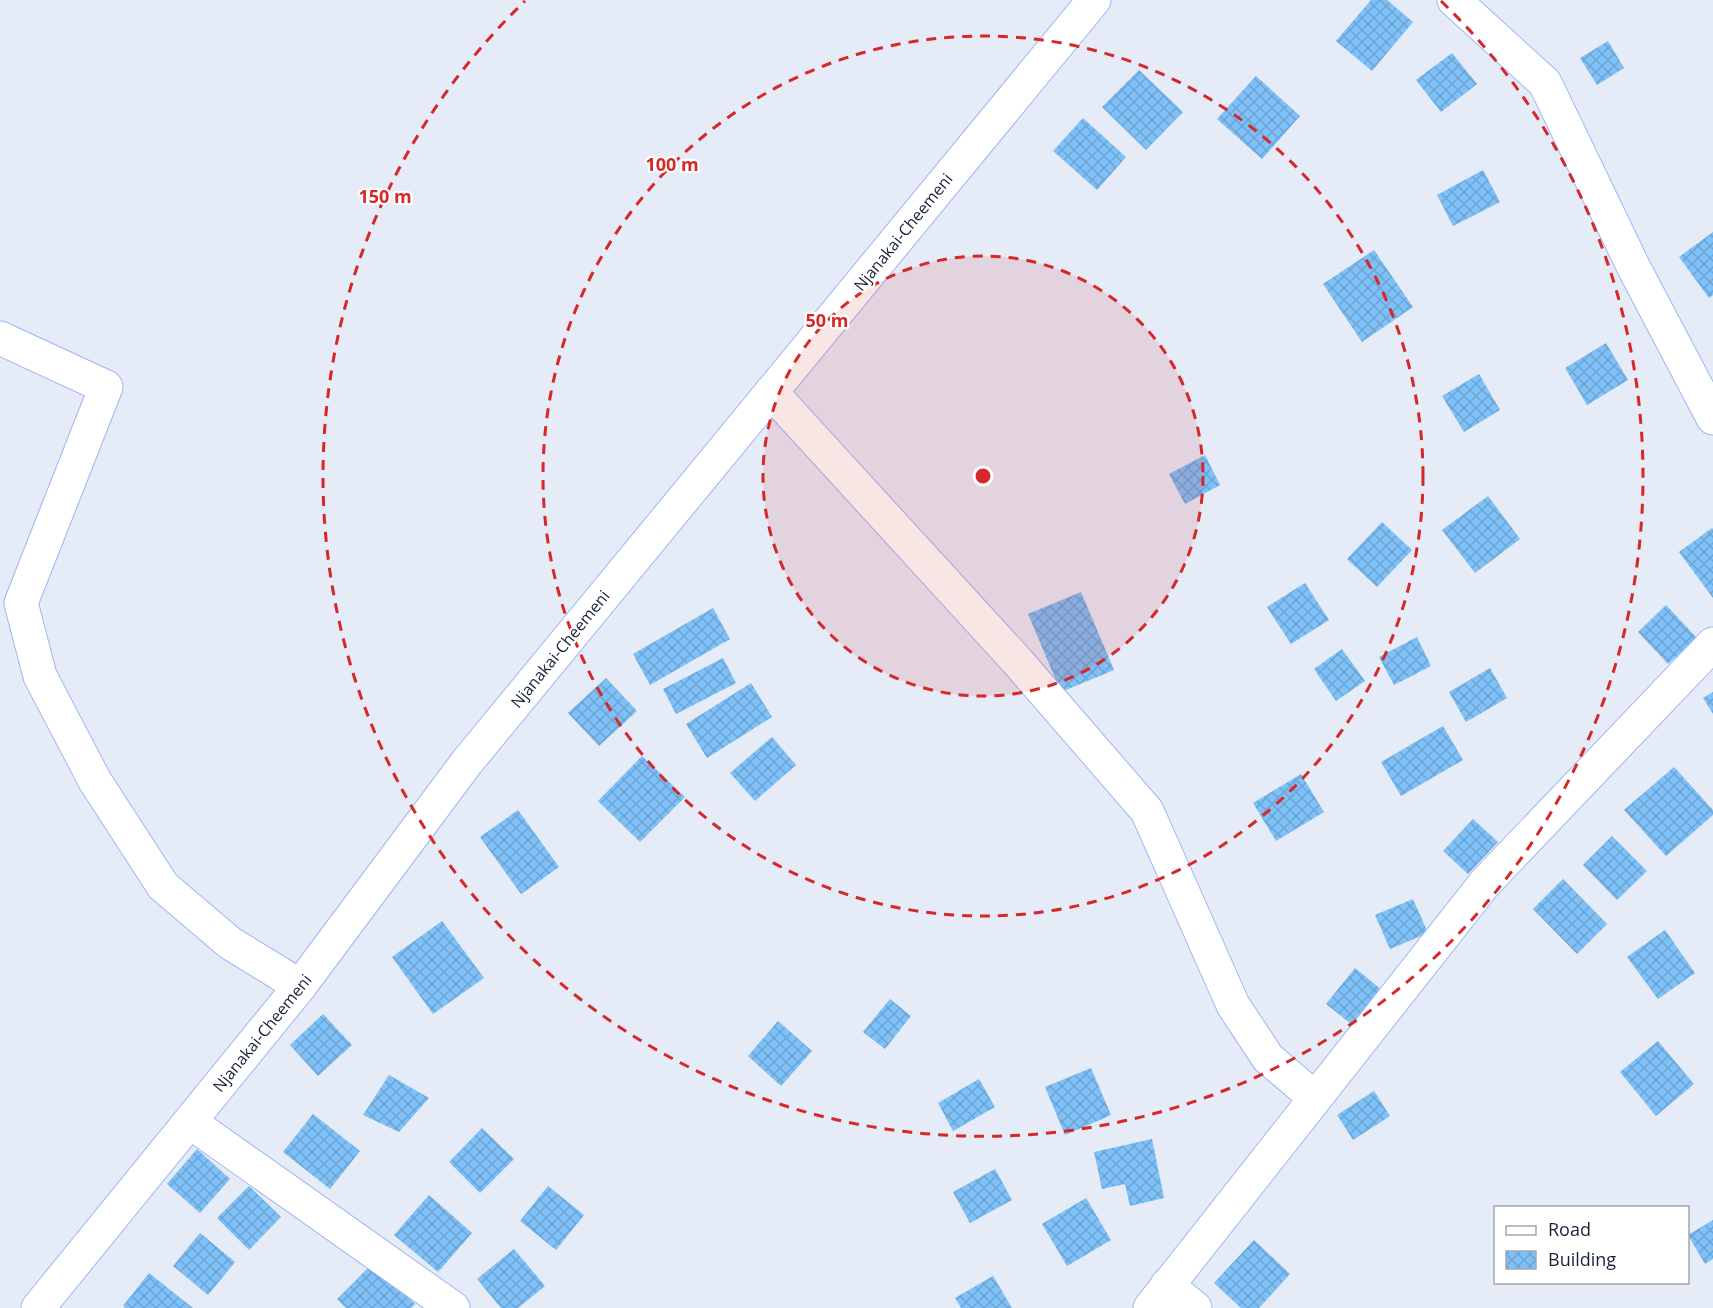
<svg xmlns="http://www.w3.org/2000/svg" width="1713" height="1308" font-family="'Open Sans',sans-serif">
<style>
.building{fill:url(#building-cross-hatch)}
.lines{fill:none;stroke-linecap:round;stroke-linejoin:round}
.minor-casing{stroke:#9bb7f3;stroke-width:35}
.secondary-casing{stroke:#9bb7f3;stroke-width:35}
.minor{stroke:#fff;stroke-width:33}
.secondary{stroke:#fff;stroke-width:33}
.ring{fill:none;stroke:#d62828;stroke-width:3;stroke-dasharray:10 8}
.labels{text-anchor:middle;stroke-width:4.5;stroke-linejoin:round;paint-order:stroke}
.street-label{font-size:16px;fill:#182239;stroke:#fff}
.centre{fill:#d62828;stroke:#fff;stroke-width:3}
.ring-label{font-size:18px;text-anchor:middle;font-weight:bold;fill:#d62828;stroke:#fff;stroke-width:4.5;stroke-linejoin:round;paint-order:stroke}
</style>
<defs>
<pattern id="building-cross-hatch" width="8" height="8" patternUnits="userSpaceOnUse" patternTransform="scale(1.5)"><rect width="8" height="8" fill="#7ec0f7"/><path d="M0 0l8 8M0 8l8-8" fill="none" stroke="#6ca5d4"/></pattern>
</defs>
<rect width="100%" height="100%" fill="#e5ebf7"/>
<g class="building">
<path d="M1371 0H1387L1413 22 1372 71 1336 41Z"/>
<path d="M1608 41 1624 68 1597 85 1580 58Z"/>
<path d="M1452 53 1477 84 1441 112 1416 80Z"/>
<path d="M1139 70 1183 112 1146 150 1102 107Z"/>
<path d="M1256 76 1300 116 1262 159 1217 119Z"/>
<path d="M1083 118 1126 157 1097 190 1053 151Z"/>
<path d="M1483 170 1500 202 1453 226 1437 195Z"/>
<path d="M1713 232V295L1709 298 1679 257Z"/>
<path d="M1374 250 1413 307 1362 342 1323 284Z"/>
<path d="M1606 343 1628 380 1587 405 1565 368Z"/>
<path d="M1479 374 1500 410 1464 432 1442 396Z"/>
<path d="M1205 455 1220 485 1185 504 1169 474Z"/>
<path d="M1488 496 1520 539 1475 573 1442 530Z"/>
<path d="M1382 522 1412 550 1377 587 1347 559Z"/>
<path d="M1712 528 1713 529V598L1679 552Z"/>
<path d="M1305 583 1329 620 1291 644 1267 607Z"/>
<path d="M1081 592 1114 670 1061 692 1028 614Z"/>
<path d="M1666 605 1697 638 1668 664 1638 632Z"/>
<path d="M713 608 730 639 650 685 633 654Z"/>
<path d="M1417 637 1431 666 1394 685 1379 657Z"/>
<path d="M1342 649 1365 681 1336 701 1314 669Z"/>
<path d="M723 658 736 683 676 714 663 689Z"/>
<path d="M1490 668 1507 698 1466 722 1449 692Z"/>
<path d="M606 678 637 711 599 746 568 713Z"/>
<path d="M751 683 772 717 707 758 686 724Z"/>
<path d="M1713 692V714L1703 698Z"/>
<path d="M1443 726 1463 760 1401 796 1381 762Z"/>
<path d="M772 737 796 765 755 801 730 773Z"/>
<path d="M642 756 685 797 640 842 598 801Z"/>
<path d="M1674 767 1713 810V815L1666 856 1624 810Z"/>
<path d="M1301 774 1324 812 1276 841 1253 803Z"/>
<path d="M518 810 559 867 521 894 480 837Z"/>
<path d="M1473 819 1498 842 1468 874 1443 851Z"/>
<path d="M1612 836 1647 871 1617 900 1583 865Z"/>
<path d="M1563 879 1607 924 1577 954 1533 909Z"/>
<path d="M1413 899 1428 933 1390 949 1375 915Z"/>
<path d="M442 921 484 978 433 1014 392 957Z"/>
<path d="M1665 930 1695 973 1658 999 1627 957Z"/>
<path d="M1355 968 1383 991 1355 1027 1326 1004Z"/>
<path d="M890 999 911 1016 885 1049 863 1032Z"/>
<path d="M323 1014 352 1045 318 1076 290 1045Z"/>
<path d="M778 1021 812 1051 781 1086 748 1056Z"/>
<path d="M1658 1041 1694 1084 1656 1116 1620 1072Z"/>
<path d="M1091 1068 1111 1115 1065 1135 1045 1087Z"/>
<path d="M389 1075 429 1098 399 1132 363 1115Z"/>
<path d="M979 1079 995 1107 953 1131 938 1103Z"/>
<path d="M1374 1091 1390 1116 1353 1140 1337 1115Z"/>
<path d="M313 1114 360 1151 330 1189 283 1152Z"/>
<path d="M482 1128 514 1159 480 1193 449 1162Z"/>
<path d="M1152 1139 1164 1198 1130 1206 1125 1184 1102 1189 1094 1152Z"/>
<path d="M197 1149 230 1179 200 1213 167 1184Z"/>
<path d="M995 1169 1012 1200 970 1223 953 1192Z"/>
<path d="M249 1186 281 1217 249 1250 217 1218Z"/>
<path d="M548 1186 584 1215 556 1250 520 1221Z"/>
<path d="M429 1195 472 1233 438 1272 394 1235Z"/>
<path d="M1086 1198 1111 1240 1067 1266 1042 1224Z"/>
<path d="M1713 1220V1259L1705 1264 1688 1235Z"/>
<path d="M200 1233 235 1262 208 1295 173 1266Z"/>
<path d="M1254 1240 1290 1274 1259 1308H1241L1214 1283Z"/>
<path d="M514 1249 545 1286 518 1308H501L477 1279Z"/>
<path d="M374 1262 415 1304 411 1308H346L337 1299Z"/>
<path d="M149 1273 193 1308H125L123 1306Z"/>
<path d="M993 1276 1012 1308H961L955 1298Z"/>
</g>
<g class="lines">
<g class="minor-casing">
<g id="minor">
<path d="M1454 0 1545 83 1634 268 1713 418"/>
<path d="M0 338 106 387 21 603 40 676 95 781 163 886 230 943 300 986"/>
<path d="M771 392 1018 662 1147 811 1233 1005 1268 1058 1315 1098"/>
<path d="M190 1122 453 1308"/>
<path d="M1167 1285 1195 1308"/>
<path d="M1150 1308 1485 883 1713 644"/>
</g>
</g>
<g class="secondary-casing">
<path id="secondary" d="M38 1308 300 986 467 762 1094 0"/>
</g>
<use href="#minor" class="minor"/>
<use href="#secondary" class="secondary"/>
</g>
<circle cx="983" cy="476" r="220" fill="#d62828" fill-opacity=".12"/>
<g class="ring">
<circle cx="983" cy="476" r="220"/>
<circle cx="983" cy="476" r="440"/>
<path d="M1441 1A660 660 0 1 1 525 1"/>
</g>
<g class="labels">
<g class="street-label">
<text transform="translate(903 232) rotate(-51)" y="6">Njanakai-Cheemeni</text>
<text transform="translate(560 649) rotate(-51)" y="6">Njanakai-Cheemeni</text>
<text transform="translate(262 1033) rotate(-51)" y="6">Njanakai-Cheemeni</text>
</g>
</g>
<circle cx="983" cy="476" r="9" class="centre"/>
<g class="ring-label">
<text x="672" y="171">100 m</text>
<text x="385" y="203">150 m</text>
<text x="827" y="327">50 m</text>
</g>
<rect x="1494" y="1206" width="195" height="78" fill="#ffffff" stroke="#a3a7b0" stroke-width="1.5"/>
<rect x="1506" y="1226" width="30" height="9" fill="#ffffff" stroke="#a3a7b0" stroke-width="1.5"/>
<text x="1548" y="1236" font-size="18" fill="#182239">Road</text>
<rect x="1506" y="1251" width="30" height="18" fill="url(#building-cross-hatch)" stroke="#a3a7b0" stroke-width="1.5"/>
<text x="1548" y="1266" font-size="18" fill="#182239">Building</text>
</svg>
